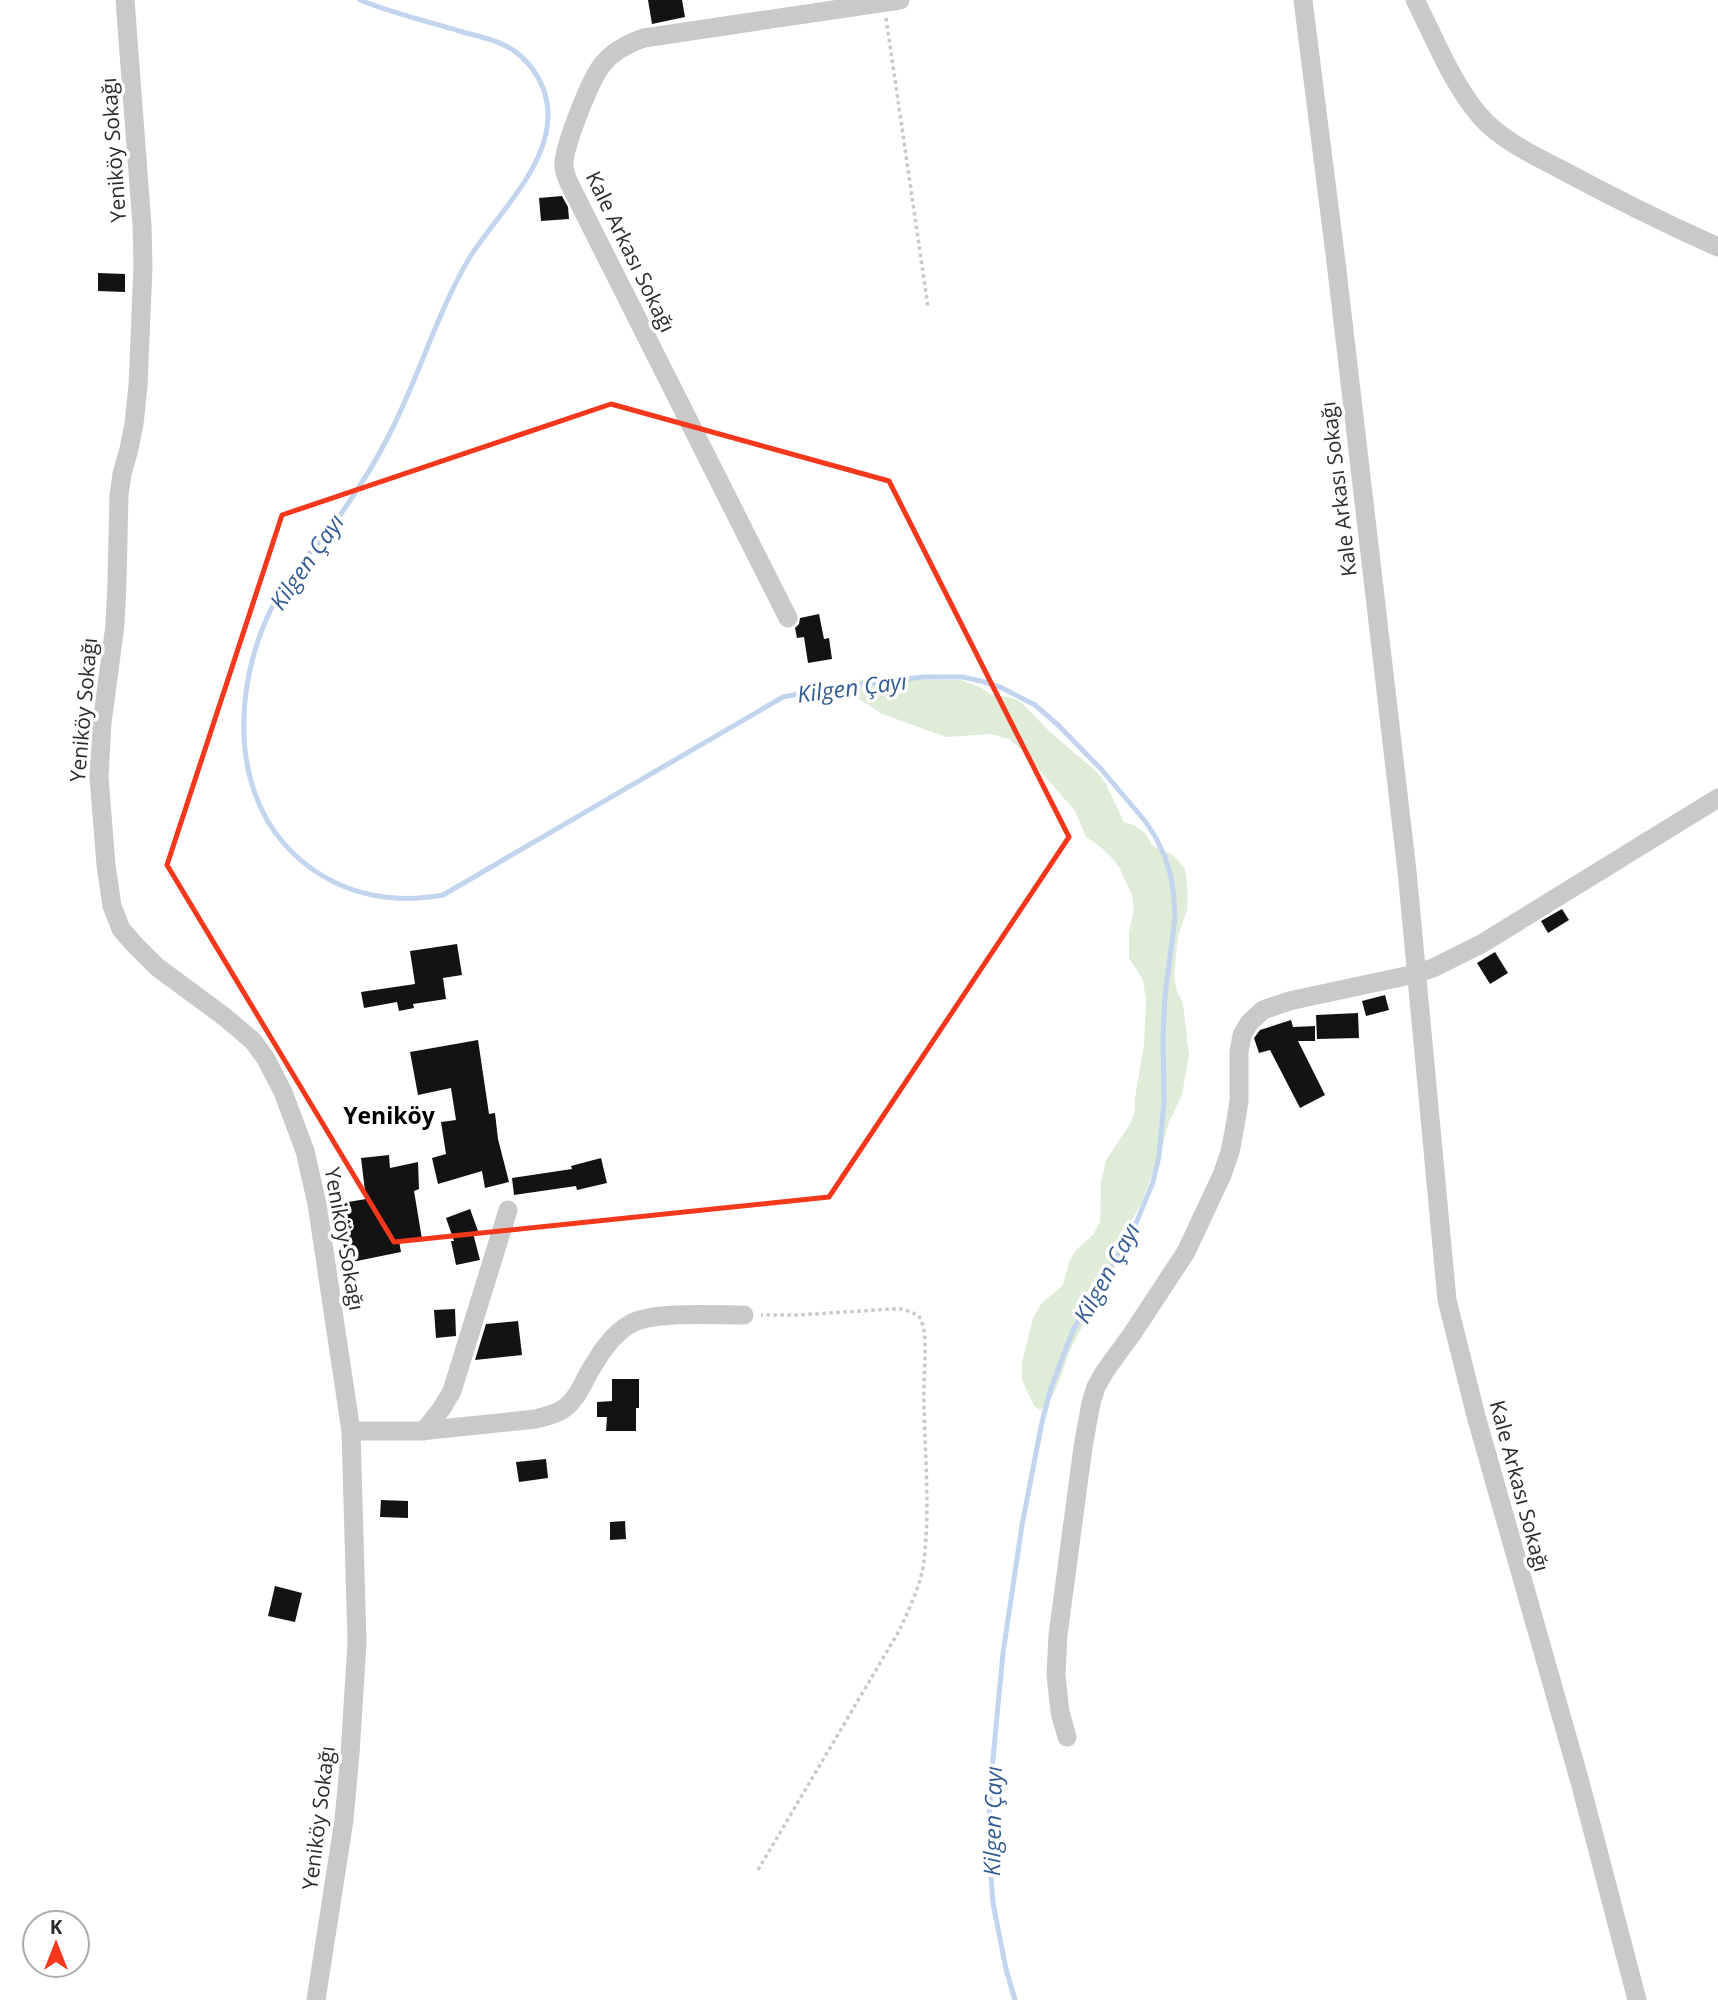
<svg xmlns="http://www.w3.org/2000/svg" width="1718" height="2000" font-family="'Open Sans',sans-serif">
<style>
.green{fill:#deecd8}
.lines{fill:none;stroke-linecap:round;stroke-linejoin:round}
.stream{stroke:#c2d4ee;stroke-width:5}
.building{fill:#131313}
.path{stroke:#c9c9c9;stroke-width:3.5;stroke-dasharray:3.5 3.5;stroke-linecap:butt}
.minor{stroke:#c9c9c9;stroke-width:19}
.marked{fill:none;stroke:#f5371c;stroke-width:5;stroke-linejoin:round}
.labels{text-anchor:middle;stroke-width:7;stroke-linejoin:round;paint-order:stroke}
.street-label{font-size:21px;fill:#2c2c2c;stroke:#fff}
.water-label{font-size:23px;font-style:italic;fill:#335c95;stroke:#fff}
.neighbourhood-label{font-size:23px;font-weight:bold;fill:#000;stroke:#fff}
</style>
<rect width="100%" height="100%" fill="#fff"/>
<path class="green" d="M871 679 961 680 980 687 990 694 1012 698 1022 703 1050 732 1097 772 1106 784 1124 822 1136 826 1145 833 1152 845 1173 855 1185 869 1188 893 1187 910 1178 936 1174 975 1177 991 1183 1004 1189 1055 1182 1095 1169 1122 1161 1150 1141 1204 1130 1223 1126 1243 1119 1258C1105 1288 1087 1316 1072 1346 1062 1366 1059 1396 1040 1410L1034 1406 1022 1380V1362L1033 1318 1041 1304 1063 1285 1069 1262 1076 1250 1093 1235 1100 1222 1101 1182 1106 1160 1130 1124 1135 1112V1098L1144 1044 1146 1000 1143 980 1129 958V933L1134 907 1132 895 1119 867 1113 859 1098 845 1086 837 1075 811 1023 751 1009 739 991 734 946 737 882 714 853 695 852 687 860 680Z"/>
<g class="lines">
<path class="stream" d="M360 0C394 14 431 22 466 33 482 37 499 41 513 50 526 59 537 73 543 88 567 151 500 209 470 257 436 314 419 378 388 437 372 468 353 498 332 526 316 547 296 567 282 589 235 666 223 787 294 854 335 893 388 905 443 895L783 697 829 688 923 677H962L981 681 1000 687 1035 705 1058 725 1101 769 1145 821 1156 838 1165 857 1171 877 1174 898 1175 918 1165 996 1163 1035 1164 1101 1159 1156 1153 1182 1132 1233 1086 1306 1072 1333 1051 1388 1042 1422 1022 1525 1003 1653 992 1769 988 1836 993 1903 1006 1969 1015 2000"/>
</g>
<g class="building">
<path d="M648 0H682L685 17 652 24Z"/>
<path d="M562 196 568 207 569 219 541 221 539 198Z"/>
<path d="M98 273 125 274V292L98 291Z"/>
<path d="M819 614 824 639 829 638 832 659 808 663 804 637 797 638 795 628 799 624 800 618Z"/>
<path d="M1562 909 1569 920 1548 933 1541 921Z"/>
<path d="M457 944 462 975 443 978 446 999 413 1004 414 1008 399 1011 397 1002 364 1008 361 992 415 984 410 951Z"/>
<path d="M1495 952 1508 973 1490 984 1477 963Z"/>
<path d="M1385 995 1389 1010 1366 1016 1362 1001Z"/>
<path d="M1358 1013 1359 1038 1317 1039 1316 1015Z"/>
<path d="M1291 1020 1293 1027 1315 1026V1041H1298L1325 1095 1300 1108 1270 1050 1259 1053 1254 1038 1260 1030Z"/>
<path d="M478 1040 489 1114 495 1113 498 1139 509 1182 485 1188 482 1171 438 1184 432 1158 446 1154 441 1122 456 1120 451 1088 418 1095 410 1052Z"/>
<path d="M389 1155 390 1168 418 1162 419 1189 414 1191 422 1239 399 1241 401 1252 347 1263 341 1232 335 1233 330 1205 366 1199 361 1158Z"/>
<path d="M601 1158 607 1183 577 1190 576 1186 514 1195 512 1178 572 1169 571 1166Z"/>
<path d="M470 1209 478 1231 473 1233 480 1260 456 1265 451 1241H454L446 1218Z"/>
<path d="M455 1309 456 1336 436 1338 434 1310Z"/>
<path d="M518 1321 522 1355 475 1360 486 1324Z"/>
<path d="M612 1379H639V1408H636V1431H606L607 1417H597V1402L612 1401Z"/>
<path d="M546 1459 548 1478 519 1482 516 1462Z"/>
<path d="M381 1500 408 1501V1518L380 1517Z"/>
<path d="M625 1521 626 1539 610 1540V1522Z"/>
<path d="M275 1586 302 1593 295 1622 268 1616Z"/>
</g>
<g class="lines">
<g class="path">
<path d="M886 18 928 307"/>
<path d="M758 1870 899 1631C909 1609 921 1585 924 1561 930 1510 925 1456 924 1405 923 1380 927 1354 924 1330 923 1324 921 1320 918 1315L903 1309H891L798 1315H761"/>
</g>
<g class="minor">
<path d="M125 0 142 225 143 266 138 386 134 424 129 449 122 474 119 495 117 582 115 625 102 723 99 777 106 865 112 906 121 929 134 944 157 967 226 1018 253 1041 266 1059 283 1092 305 1151 317 1204 351 1431 357 1643 350 1754 344 1820 316 2000"/>
<path d="M1303 0 1336 262 1407 871 1447 1300 1476 1416 1580 1782 1637 2000"/>
<path d="M1415 0C1435 39 1452 83 1480 116 1501 140 1533 155 1560 169 1612 197 1664 223 1718 247"/>
<path d="M788 618 569 183C566 176 563 169 564 162 566 142 590 80 602 65 612 52 629 43 644 38L900 0"/>
<path d="M351 1431H420L536 1419C546 1416 558 1414 566 1407 576 1399 582 1387 587 1376 598 1357 611 1334 632 1323 654 1311 717 1315 744 1315"/>
<path d="M424 1431 442 1408 452 1391 508 1210"/>
<path d="M1067 1737 1060 1712 1056 1675 1058 1635 1083 1447 1091 1403 1096 1387 1105 1371 1132 1334 1186 1252 1222 1175 1230 1152 1235 1126 1239 1101V1052L1242 1035 1249 1023 1263 1010 1289 1001 1415 974 1433 968 1483 943 1718 798"/>
</g>
</g>
<path class="marked" d="M611 404 889 481 1069 837 829 1197 394 1242 167 865 282 515Z"/>
<g class="labels">
<g class="street-label">
<text transform="translate(114 150) rotate(-94)" y="7">Yeniköy Sokağı</text>
<text transform="translate(630 252) rotate(64)" y="7">Kale Arkası Sokağı</text>
<text transform="translate(1339 489) rotate(-97)" y="7">Kale Arkası Sokağı</text>
<text transform="translate(84 710) rotate(-85)" y="7">Yeniköy Sokağı</text>
<text transform="translate(344 1239) rotate(80)" y="7">Yeniköy Sokağı</text>
<text transform="translate(1519 1486) rotate(75)" y="7">Kale Arkası Sokağı</text>
<text transform="translate(319 1818) rotate(-83)" y="7">Yeniköy Sokağı</text>
</g>
<g class="water-label">
<text transform="translate(307 562) rotate(-55)" y="8">Kilgen Çayı</text>
<text transform="translate(852 688) rotate(-7)" y="8">Kilgen Çayı</text>
<text transform="translate(1107 1273) rotate(-61)" y="8">Kilgen Çayı</text>
<text transform="translate(993 1821) rotate(-89)" y="8">Kilgen Çayı</text>
</g>
<g class="neighbourhood-label">
<text x="389" y="1124">Yeniköy</text>
</g>
</g>
<g transform="translate(56 1944)"><circle r="33" fill="#ffffff" stroke="#ababab" stroke-width="2"/>
<path d="M0-5L12 26L0 18L-12 26Z" fill="#f5371c"/>
<text y="-10" font-size="19" font-weight="bold" text-anchor="middle" fill="#2c2c2c">K</text>
</g>
</svg>
